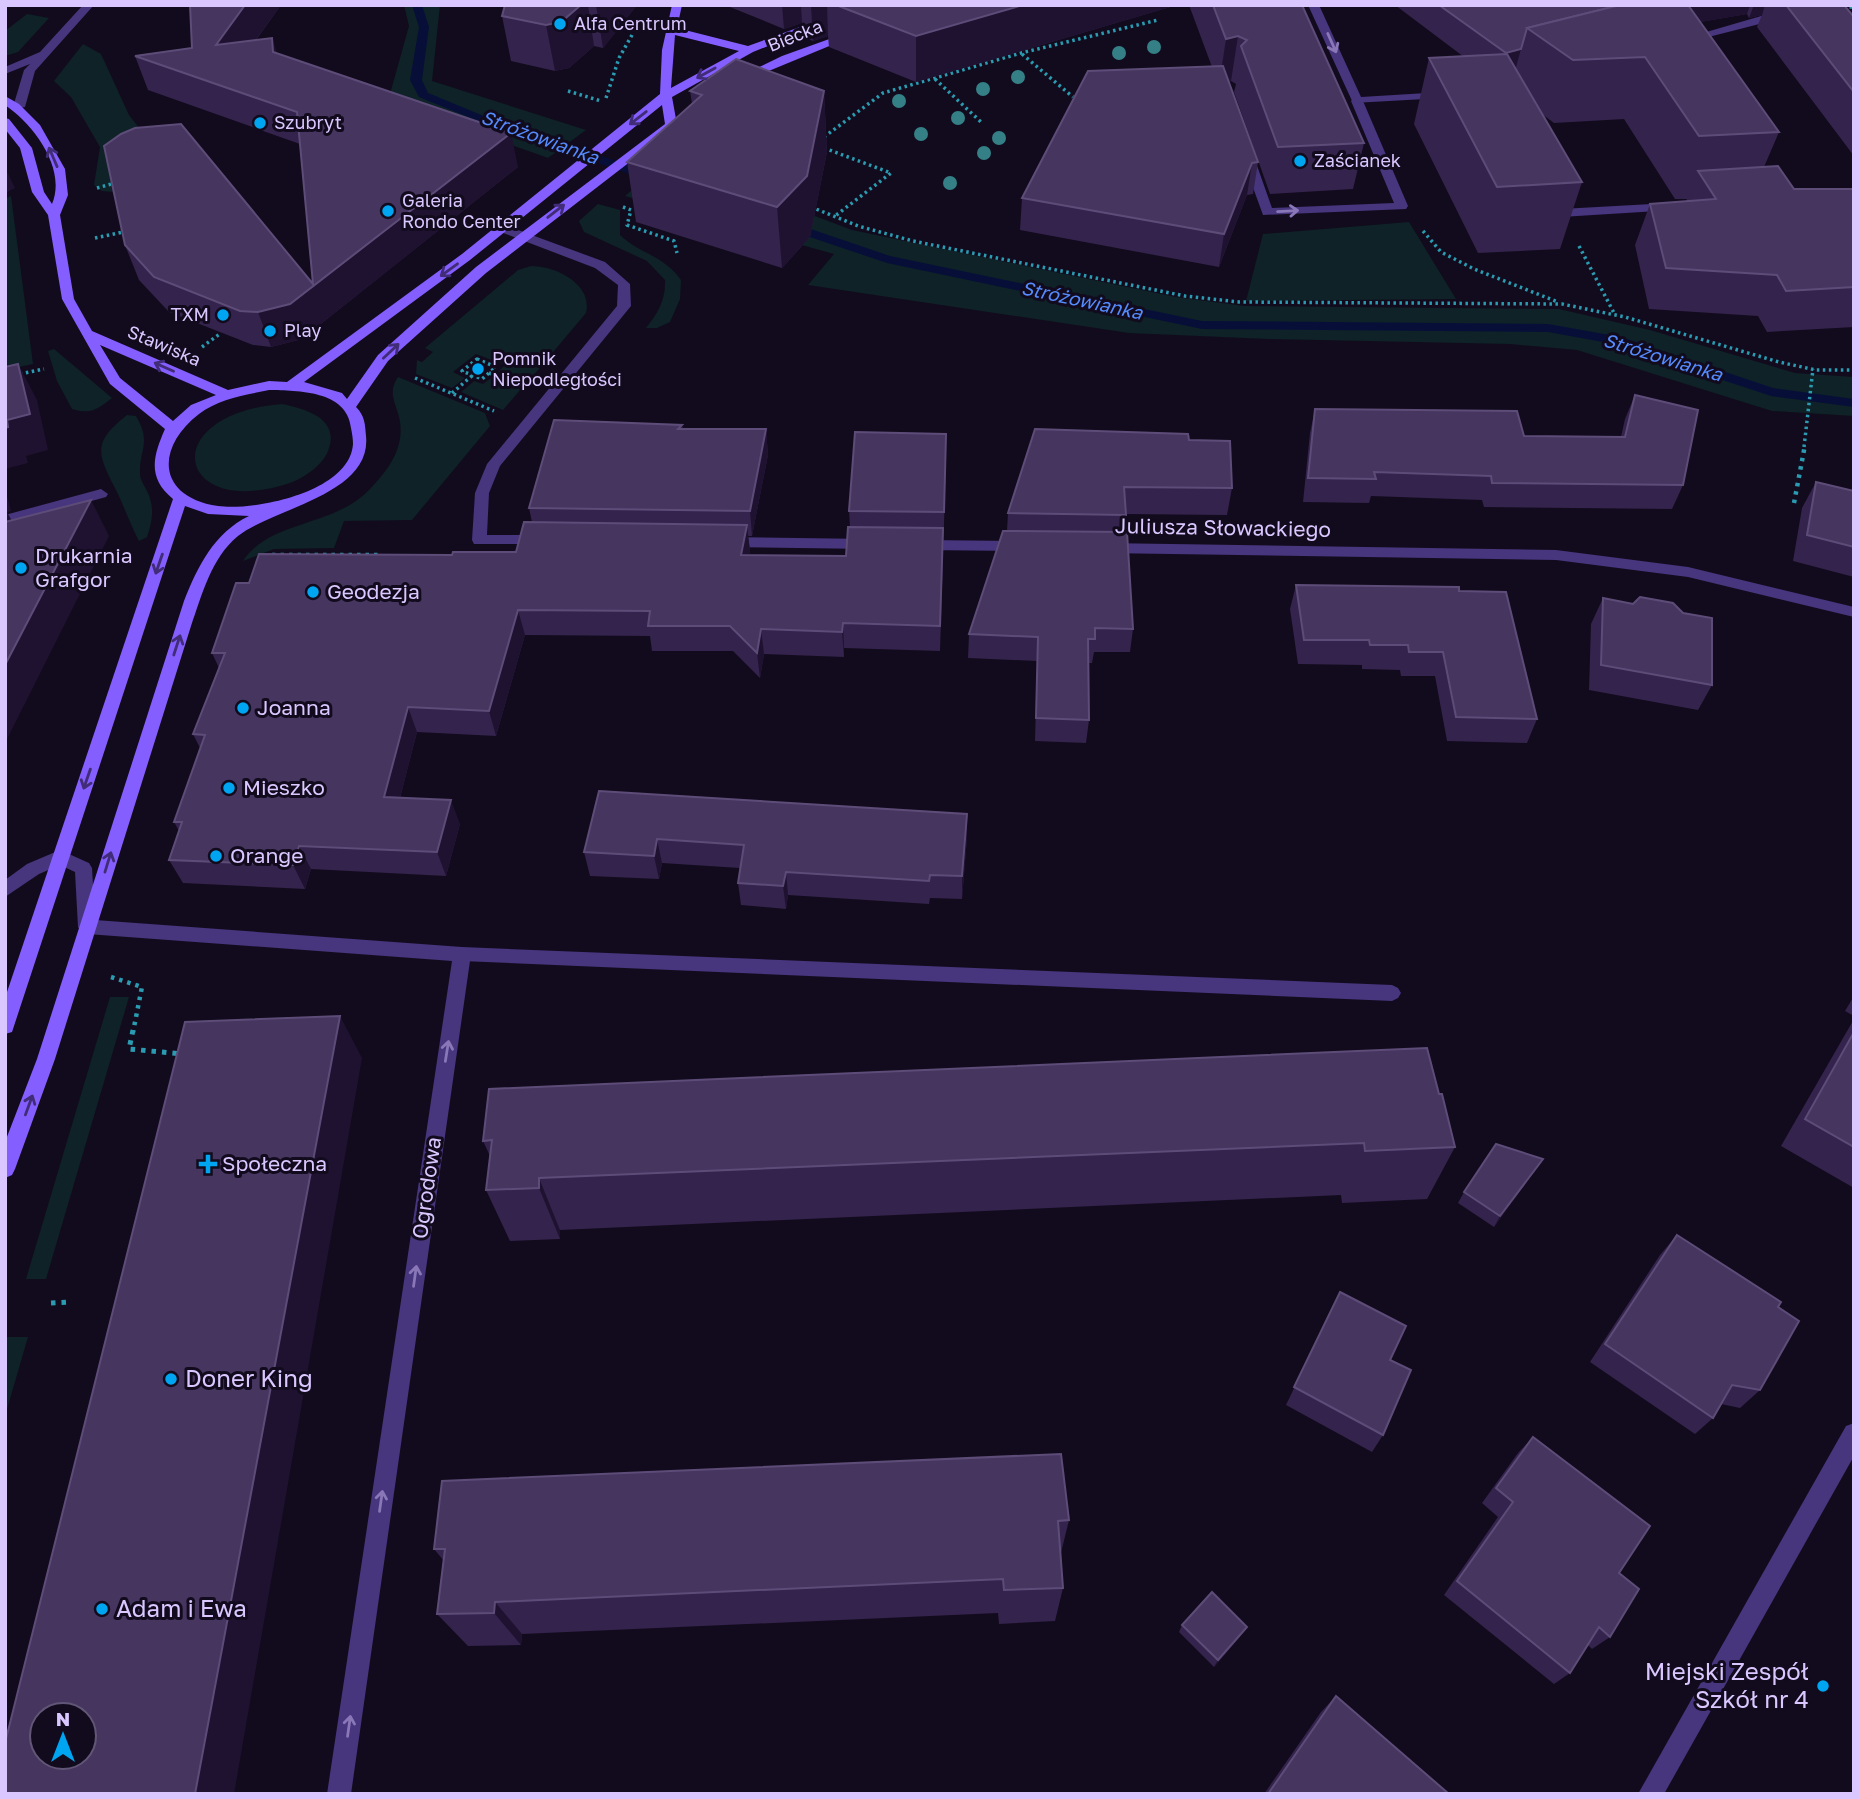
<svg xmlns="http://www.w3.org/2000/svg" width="1859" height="1799" font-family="'Golos Text',sans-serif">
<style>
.green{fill:#0e2227}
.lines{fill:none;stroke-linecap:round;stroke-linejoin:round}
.stream{fill:#070f39;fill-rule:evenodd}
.path-far2{stroke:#2a9bb0;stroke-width:3.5;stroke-dasharray:2.5 3.5;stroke-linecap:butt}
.path-far1{stroke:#2a9bb0;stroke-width:4.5;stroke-dasharray:3.5 5;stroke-linecap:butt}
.path{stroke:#2a9bb0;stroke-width:5;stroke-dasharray:4.5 6;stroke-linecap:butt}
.lane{fill:#47357d;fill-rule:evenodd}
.street{fill:#47357d;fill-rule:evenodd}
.secondary{fill:#855eff;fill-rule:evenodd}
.tree{fill:#358086}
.wall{fill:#34234c}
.shaded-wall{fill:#1f1231}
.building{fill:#45355f;stroke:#5d4c78;stroke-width:2;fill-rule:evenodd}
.oneway{stroke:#8977b8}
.oneway2{stroke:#402c77}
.poi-dot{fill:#00a5f2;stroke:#120b1d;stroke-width:2.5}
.labels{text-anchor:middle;stroke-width:6;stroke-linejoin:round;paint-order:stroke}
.far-poi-label{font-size:18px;fill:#dac7ff;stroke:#120b1d;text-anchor:start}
.far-street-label{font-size:18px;fill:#dac7ff;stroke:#120b1d}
.far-water-label{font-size:19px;font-style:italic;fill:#558bff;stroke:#120b1d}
.street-label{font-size:21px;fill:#dac7ff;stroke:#120b1d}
.poi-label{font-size:21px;fill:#dac7ff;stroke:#120b1d;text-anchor:start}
.near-poi-label{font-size:24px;fill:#dac7ff;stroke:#120b1d;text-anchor:start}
</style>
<rect width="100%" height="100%" fill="#120b1d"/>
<g class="green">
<path d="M404 5H440L432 81 586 130 548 158 388 101 409 26Z"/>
<path d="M27 14 49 18 18 52 5 56V31Z"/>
<path d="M83 44 101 54 129 115 161 156 116 174 111 182 113 192 102 191 94 185 100 147 71 97 54 81Z"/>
<path d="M667 160 852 230 1176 297 1245 306 1559 309 1650 330 1795 373 1854 377V416L1772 411 1577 350 1510 344 1268 339 1129 333 808 285 834 254 625 196Z"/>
<path d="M11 196 33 364 5 370V199Z"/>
<path d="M598 204 620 210V235C641 255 662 254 681 280L680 299 670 322 657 328H646C658 313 666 299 665 280L647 261 584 232 579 221Z"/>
<path d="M1409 222 1456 299 1246 301 1263 234Z"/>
<path d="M531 266C556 266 593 284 586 313L527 383 498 372 505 365 476 354 453 372 465 378 452 388 416 374 417 360 422 362 433 352 425 348 518 270Z"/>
<path d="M54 349 112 398C98 409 90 415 72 409L57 381 48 351Z"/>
<path d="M398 377 485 413 490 426 412 520 344 521 334 548 274 549 243 561C271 519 334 528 371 488 388 470 404 449 400 422 398 406 386 394 398 377Z"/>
<path d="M491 378 521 389 503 410 461 392 474 381 483 384Z"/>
<path d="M282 404C305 409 339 418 329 448 325 464 304 478 290 483 175 521 155 414 282 404Z"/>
<path d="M127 415 136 416C152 443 139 449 140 474 140 479 144 485 146 489 155 506 153 519 147 537L139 541C130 524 124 506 116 490 97 453 92 443 127 415Z"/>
<path d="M110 997H129L46 1279H26Z"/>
<path d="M6 1337H28L5 1416V1338Z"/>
</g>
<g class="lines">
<g class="stream">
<path d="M412 5H422L429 27 422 80 428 93 491 119 652 173V179H644L483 123 419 97 410 80 419 27Z"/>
<path d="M790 222 890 256 1202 321 1548 324 1621 337 1773 388 1854 399V407L1771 396 1614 344 1548 332 1202 329 887 263 786 229 784 226Z"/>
</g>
<g class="path-far2">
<path d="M1844 5 1854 8"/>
<path d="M1022 54 1073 97"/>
<path d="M935 79 981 122"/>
<path d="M568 91 601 101"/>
<path d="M606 98 619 58 632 35"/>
<path d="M824 137 883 93 1021 53 1158 20"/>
<path d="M824 148 891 173 835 216"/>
<path d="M97 188 115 183"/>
<path d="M623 207 631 210 627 225 674 241 677 253"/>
<path d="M811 207 858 226 913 241 1185 296 1239 302 1562 304 1625 317 1779 362 1816 370H1854"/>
<path d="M1423 231 1441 252 1474 269 1558 302"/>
<path d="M95 238 128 231"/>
<path d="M1579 246 1614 313"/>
<path d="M202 347 221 333"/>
<path d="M477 359 496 367 482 379 462 371Z"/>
<path d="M489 373 515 382"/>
<path d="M20 374 44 369"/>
<path d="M415 378 494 411"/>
<path d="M452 393 473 375"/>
<path d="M1804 447 1813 369"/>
</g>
<g class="path-far1">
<path d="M1794 503 1805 445"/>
<path d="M272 555H378"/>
<path d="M111 977 142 987 133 1032"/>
</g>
<g class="path">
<path d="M133 1030 129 1049 182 1054"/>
<path d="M51 1303 72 1302"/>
</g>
<g class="lane">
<path d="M83 5H94L35 71 25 107 15 109 13 107 24 70 30 64 5 74V67L40 52Z"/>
<path d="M1353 99 1363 101 1408 206 1406 209 1263 215 1243 160 1245 157 1255 160 1272 208 1394 203 1351 101Z"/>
<path d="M1670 203 1674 204V210L1561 217 1555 213 1561 209Z"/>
<path d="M462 947 1392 985 1398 988 1401 993 1398 998 1392 1001 462 961 456 959 453 954 456 949Z"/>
</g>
<g class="street">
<path d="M1308 5H1319L1361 97 1443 92 1449 95 1443 98 1353 103Z"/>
<path d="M1799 5H1813L1799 14 1685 43 1679 40Z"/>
<path d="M502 224 605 262 630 284 631 306 500 466 489 493 487 535H545L547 539 545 543 540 544H474L472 540 475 493 487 464 617 306 618 285 595 268 498 231 496 228Z"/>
<path d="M101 489 108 494 106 497 5 525V515Z"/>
<path d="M726 537 869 539 876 544 869 549 726 547 719 542Z"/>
<path d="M922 540 1020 541 1027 546 1020 551 922 550 915 545Z"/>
<path d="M1104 543 1556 550 1688 567 1854 607V617L1688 577 1556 560 1104 553 1097 548Z"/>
<path d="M60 850 89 863 92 868 95 920 462 947 468 949 471 954 351 1794H327L452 961 87 934 81 932 78 927 75 872 60 865 39 874 5 897V880L27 864Z"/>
<path d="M1854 1423V1456L1664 1794H1638L1846 1426Z"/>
</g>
<g class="secondary">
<path d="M672 5H682L677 28 748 46 819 20 828 22 753 52 672 97 676 119 681 122 679 124 486 273 388 361 356 407C365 416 365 424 366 436 372 495 273 508 238 536 211 558 202 595 191 626L55 1059 15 1169 12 1175 5 1178V1142L37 1059 184 601C198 566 214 533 249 516L208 514 185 506 14 1026 12 1032 5 1034V998L173 499C147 478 153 456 165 429L110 384 62 299 48 215 32 192 20 148 5 129V118L9 119 32 148 44 192 52 204C67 168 33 124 5 105V96L19 104 40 125 65 169 68 195 60 215 74 299 92 331 228 390 269 381 287 382 462 254 660 94 662 50ZM675 35 739 51 671 88ZM662 105 665 124 476 267 378 355 347 399 342 393 304 382 470 260ZM100 345 216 395 191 405 173 421 120 378ZM269 390C298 391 347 390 351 428 352 433 353 439 353 444 350 492 255 511 218 506 157 497 155 448 199 414 218 399 245 395 269 390Z"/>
<path d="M846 33 856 35 747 80 737 78 782 56Z"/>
</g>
</g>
<g class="tree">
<circle cx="1154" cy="47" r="7"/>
<circle cx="1119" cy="53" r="7"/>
<circle cx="1018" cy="77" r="7"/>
<circle cx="983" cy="89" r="7"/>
<circle cx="899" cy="101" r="7"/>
<circle cx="958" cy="118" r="7"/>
<circle cx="921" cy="134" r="7"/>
<circle cx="999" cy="138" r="7"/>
<circle cx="984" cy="153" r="7"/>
<circle cx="950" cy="183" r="7"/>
</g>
<g class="wall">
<path d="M190 5H281L256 40 277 53 518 167 302 339 271 347 253 345 169 312 139 280 125 245 313 284 300 144 148 90 135 56 192 48Z"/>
<path d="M505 5H637L603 48 594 46 569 68 555 71 511 61 502 16Z"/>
<path d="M725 5H1177L916 82 829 47 828 36 813 41 803 37 802 23 784 29Z"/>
<path d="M1189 5H1302L1364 143 1353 189 1270 194 1234 92 1236 84 1231 81 1229 82 1258 162 1253 194 1247 195 1219 267 1020 230 1022 198 1212 67Z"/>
<path d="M1395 5H1844L1854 17V156L1757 27 1762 15 1749 18 1747 14 1700 22 1779 132 1764 167 1794 189H1854V327L1767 332 1758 316 1649 309 1635 245 1650 204 1686 201 1687 199H1675L1624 119 1554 123 1542 114 1582 182 1560 249 1478 253 1414 124 1429 58 1464 57Z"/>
<path d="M690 91H824L827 152 810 237 782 268 636 222 627 162 692 104Z"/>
<path d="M1635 395 1683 485 1672 509 1484 507 1482 500 1371 496 1369 503 1303 502 1310 433 1315 409 1524 436 1621 437 1625 419Z"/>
<path d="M682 425 683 429H766L768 455 752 536H748L750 551 749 555 846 556 850 527 849 511 946 460 940 651 844 648V657L764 654 760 678 733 651H652L650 636 525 635 496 736 417 732 400 798 460 824 446 876 311 869 305 889 183 883 169 860 179 831 174 822 200 748 193 734 219 668 212 653 249 583 452 555 516 552 532 522 529 508Z"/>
<path d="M1189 440 1232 488 1227 515 1126 514 1124 532 1133 629 1130 652H1094L1092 663H1088L1089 720 1086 743 1035 741 1037 661 968 658 969 634 1007 531 1008 513Z"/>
<path d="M1816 482 1854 491V577L1793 561 1802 508Z"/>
<path d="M1296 585 1459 591 1537 719 1527 743 1447 741 1435 676H1401L1400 670 1362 669V665L1298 664 1290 609Z"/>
<path d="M1603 598 1712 685 1698 710 1589 690 1591 624Z"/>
<path d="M599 791 967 837 962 899 930 898 929 904 788 895 786 909 741 905 738 883 740 868 662 863 659 879 590 876 584 852Z"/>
<path d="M1854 996V1016L1845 1011Z"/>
<path d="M1854 1019V1188L1781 1146Z"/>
<path d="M489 1089 1439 1094 1455 1147 1427 1199 1342 1203 1341 1195 560 1230V1239L510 1241 486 1190 490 1156 483 1141Z"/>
<path d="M1543 1159 1494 1227 1458 1203 1464 1192Z"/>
<path d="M1677 1235 1778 1307 1760 1390 1740 1408 1721 1404 1713 1418 1695 1434 1590 1362 1660 1255Z"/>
<path d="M1340 1292 1390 1360 1383 1435 1372 1452 1286 1405Z"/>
<path d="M1533 1437 1619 1573 1610 1637 1592 1649 1588 1645 1570 1673 1554 1684 1444 1595 1498 1517 1482 1503 1518 1453Z"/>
<path d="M1069 1520 1060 1557 1063 1588 1055 1621 999 1624 998 1613 522 1634 521 1645 468 1646 437 1614 444 1561 434 1549Z"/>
<path d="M1182 1625 1247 1627 1243 1633 1214 1667 1179 1632Z"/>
<path d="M1336 1696 1449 1794H1264L1321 1712Z"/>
</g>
<g class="shaded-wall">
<path d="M245 5H281L227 79 216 45Z"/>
<path d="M581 5H588L594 46 569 68 555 71 546 25Z"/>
<path d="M596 5H637L603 48Z"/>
<path d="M782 5H801L802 23 784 29Z"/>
<path d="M811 5H827L828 36 813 41Z"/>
<path d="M1023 5H1177L916 82V36Z"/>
<path d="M1651 5H1750L1747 14 1654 30Z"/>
<path d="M1754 5H1765L1762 15 1749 18Z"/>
<path d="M1238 36 1231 81 1219 85 1226 39Z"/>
<path d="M272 38 283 71 273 52Z"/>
<path d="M1521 49 1513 78 1498 81 1506 53Z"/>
<path d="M824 91 827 152 810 237 782 268 777 207Z"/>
<path d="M511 133 518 167 302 339 271 347 258 312 290 304Z"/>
<path d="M1252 163 1247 195 1219 267 1224 234Z"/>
<path d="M5 168 15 188 5 193Z"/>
<path d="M18 364 37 400 48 450 26 456 28 463 5 469V428Z"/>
<path d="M766 429 768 455 752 536 750 511Z"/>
<path d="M5 488 11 511 7 512 14 525 5 530Z"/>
<path d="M91 500 109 536 5 743V665Z"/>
<path d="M747 525 750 551 744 580 741 555Z"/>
<path d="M518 610 525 635 496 736 489 711Z"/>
<path d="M843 623 844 648V657L842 632Z"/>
<path d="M761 629 764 654 760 678 757 653Z"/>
<path d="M408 707 417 732 394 821 384 797Z"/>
<path d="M451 800 460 824 446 876 437 852Z"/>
<path d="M967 814V837L962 899V876Z"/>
<path d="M657 839 662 863 659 879 654 856Z"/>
<path d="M299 846 311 869 305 889 293 865Z"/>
<path d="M786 872 788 895 786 909 783 886Z"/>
<path d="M340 1016 362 1058 234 1794H195Z"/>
<path d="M1543 1159 1536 1169 1494 1227 1500 1216Z"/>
<path d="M539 1178 560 1230V1239L539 1188Z"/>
<path d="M495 1602 522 1634 521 1645 494 1613Z"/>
<path d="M1247 1627 1243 1633 1214 1667 1218 1660Z"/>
</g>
<g class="building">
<path d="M190 5H245L216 45 272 38 273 52 511 133 290 304 258 312 240 311 154 277 125 245 104 146 121 134 135 128 181 124 313 284 297 112 135 56 192 48Z"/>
<path d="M505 5H581L561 22 546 25 502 16Z"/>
<path d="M836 5H1023L916 36Z"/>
<path d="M1213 5H1302L1364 143 1278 147 1241 46 1247 40 1238 36 1226 39Z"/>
<path d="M1439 5H1620L1527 28 1521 49 1506 53Z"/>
<path d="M1620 5H1688L1779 132 1699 136 1645 57 1573 60 1527 28Z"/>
<path d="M1786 5H1844L1854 17V92Z"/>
<path d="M1507 54 1582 182 1497 187 1429 58Z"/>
<path d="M736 59 824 91 807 176 777 207 627 162 702 95 690 91Z"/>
<path d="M1223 66 1258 162 1252 163 1224 234 1022 198 1088 71Z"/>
<path d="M1778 166 1794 189H1854V287L1786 291 1777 275 1666 268 1650 204 1716 199 1698 171Z"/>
<path d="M18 364 30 414 7 420 8 427 5 428V367Z"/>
<path d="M1635 395 1698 410 1683 485 1492 483 1491 476 1374 472 1376 479 1308 478 1315 409 1517 411 1524 436 1625 437Z"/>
<path d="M554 420 682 425 678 429H766L750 511 529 508Z"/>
<path d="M1035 429 1188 434 1189 440 1230 441 1232 488 1124 487 1126 515 1008 513Z"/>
<path d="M855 432 946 434 944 512 849 511Z"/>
<path d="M1816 482 1854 491V547L1807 535Z"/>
<path d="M91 500 5 665V522Z"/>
<path d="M524 522 747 525 741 555 846 556 848 527 943 528 940 626 843 623 842 632 761 629 757 653 730 626H648L650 611 518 610 489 711 408 707 384 797 451 800 437 852 299 846 293 865 169 860 182 822H174L205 735 193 734 225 653H212L236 583H249L259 554 452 555 453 552H516Z"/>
<path d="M1003 531 1127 532 1133 629 1095 628V639H1088L1089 720 1036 718 1038 637 969 634Z"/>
<path d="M1296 585 1459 587V591L1506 592 1537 719 1456 717 1443 652H1409L1408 645H1370L1369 640H1304Z"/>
<path d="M1640 597 1673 603 1683 613 1712 618V685L1601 665 1603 598 1633 604Z"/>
<path d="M599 791 967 814 962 876 930 875 929 881 786 872 783 886 738 883 744 845 657 839 654 856 584 852Z"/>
<path d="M340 1016 195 1794H5V1743L185 1022ZM42 1715H84V1757H42Z"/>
<path d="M1854 1032V1147L1805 1119Z"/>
<path d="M1427 1048 1439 1094H1442L1455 1147 1365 1151 1364 1143 539 1178V1188L486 1190 492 1140 483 1141 489 1089Z"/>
<path d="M1496 1144 1543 1159 1500 1216 1464 1192Z"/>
<path d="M1677 1235 1781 1302 1778 1307 1799 1321 1760 1390 1732 1385 1713 1418 1605 1344Z"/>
<path d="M1340 1292 1406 1326 1390 1360 1411 1370 1383 1435 1294 1387Z"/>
<path d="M1533 1437 1650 1526 1619 1573 1639 1589 1610 1637 1599 1627 1570 1673 1457 1581 1513 1502 1496 1488Z"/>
<path d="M1061 1454 1069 1520 1058 1521 1063 1588 1004 1590 1003 1579 495 1602 494 1613 437 1614 445 1549H434L442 1481Z"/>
<path d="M1212 1592 1247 1627 1218 1660 1182 1625Z"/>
<path d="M1336 1696 1449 1794H1268Z"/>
</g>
<defs><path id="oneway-shaft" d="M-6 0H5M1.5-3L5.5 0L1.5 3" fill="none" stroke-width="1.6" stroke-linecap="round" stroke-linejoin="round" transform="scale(1.75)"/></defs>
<g class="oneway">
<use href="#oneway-shaft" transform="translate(1332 43) rotate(66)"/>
<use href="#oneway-shaft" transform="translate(1288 211) rotate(-3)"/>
<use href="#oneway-shaft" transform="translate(447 1051) rotate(-81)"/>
<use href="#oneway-shaft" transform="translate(415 1276) rotate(-82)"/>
<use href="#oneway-shaft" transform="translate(381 1501) rotate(-82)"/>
<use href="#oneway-shaft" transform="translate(349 1726) rotate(-82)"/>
</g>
<g class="oneway2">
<use href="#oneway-shaft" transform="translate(706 73) rotate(151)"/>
<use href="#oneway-shaft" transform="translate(638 118) rotate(142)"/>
<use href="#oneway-shaft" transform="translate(53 157) rotate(-113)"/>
<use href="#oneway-shaft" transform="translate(556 211) rotate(-38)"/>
<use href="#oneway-shaft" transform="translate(449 270) rotate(144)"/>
<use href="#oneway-shaft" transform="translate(391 351) rotate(-43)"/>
<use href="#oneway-shaft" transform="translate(164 367) rotate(-156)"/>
<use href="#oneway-shaft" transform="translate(159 564) rotate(109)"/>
<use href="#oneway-shaft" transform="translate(177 645) rotate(-72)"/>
<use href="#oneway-shaft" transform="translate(87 779) rotate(109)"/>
<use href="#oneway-shaft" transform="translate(108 862) rotate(-73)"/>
<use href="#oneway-shaft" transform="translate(29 1105) rotate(-70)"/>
</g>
<g class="poi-dot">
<circle cx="560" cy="24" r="7"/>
<circle cx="260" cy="123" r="7"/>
<circle cx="1300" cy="161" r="7"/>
<circle cx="388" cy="211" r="7"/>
<circle cx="223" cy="315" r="7"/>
<circle cx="270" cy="331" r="7"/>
<circle cx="478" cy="369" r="7"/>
<circle cx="21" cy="568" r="7"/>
<circle cx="313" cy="592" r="7"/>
<circle cx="243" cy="708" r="7"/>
<circle cx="229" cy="788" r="7"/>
<circle cx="216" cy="856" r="7"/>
<path d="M204.5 1153.5h7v7h7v7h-7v7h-7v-7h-7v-7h7z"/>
<circle cx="171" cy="1379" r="7"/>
<circle cx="102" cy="1609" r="7"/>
<circle cx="1823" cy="1686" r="7"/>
</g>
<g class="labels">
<g class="far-poi-label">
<text x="574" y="30">Alfa Centrum</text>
<text x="274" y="129">Szubryt</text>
<text x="1314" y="167">Zaścianek</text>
<text x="402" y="207">Galeria<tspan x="402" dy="21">Rondo Center</tspan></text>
<text x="209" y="321" text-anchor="end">TXM</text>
<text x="284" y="337">Play</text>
<text x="492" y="365">Pomnik<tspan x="492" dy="21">Niepodległości</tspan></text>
</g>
<g class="far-street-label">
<text transform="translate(795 36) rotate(-22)" y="6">Biecka</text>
<text transform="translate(164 346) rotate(23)" y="6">Stawiska</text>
</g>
<g class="far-water-label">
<text transform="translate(540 137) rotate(20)" y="7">Stróżowianka</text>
<text transform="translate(1082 300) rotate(12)" y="7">Stróżowianka</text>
<text transform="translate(1663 357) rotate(17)" y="7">Stróżowianka</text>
</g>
<g class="street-label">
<text transform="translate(1223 528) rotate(1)" y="7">Juliusza Słowackiego</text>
<text transform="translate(427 1188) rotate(-82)" y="7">Ogrodowa</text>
</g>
<g class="poi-label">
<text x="35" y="563">Drukarnia<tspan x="35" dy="24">Grafgor</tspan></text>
<text x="327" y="599">Geodezja</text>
<text x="257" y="715">Joanna</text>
<text x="243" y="795">Mieszko</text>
<text x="230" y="863">Orange</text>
<text x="222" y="1171">Społeczna</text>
</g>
<g class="near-poi-label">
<text x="185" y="1387">Doner King</text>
<text x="116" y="1617">Adam i Ewa</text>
<text x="1809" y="1680" text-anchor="end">Miejski Zespół<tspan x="1809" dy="28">Szkół nr 4</tspan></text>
</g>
</g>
<rect width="1859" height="1799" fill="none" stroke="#dac7ff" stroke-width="14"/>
<g transform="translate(63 1736)"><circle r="33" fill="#120b1d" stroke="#625677" stroke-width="2"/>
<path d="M0-5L12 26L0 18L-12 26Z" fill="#00a5f2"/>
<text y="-10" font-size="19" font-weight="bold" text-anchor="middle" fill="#dac7ff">N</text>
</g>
</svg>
